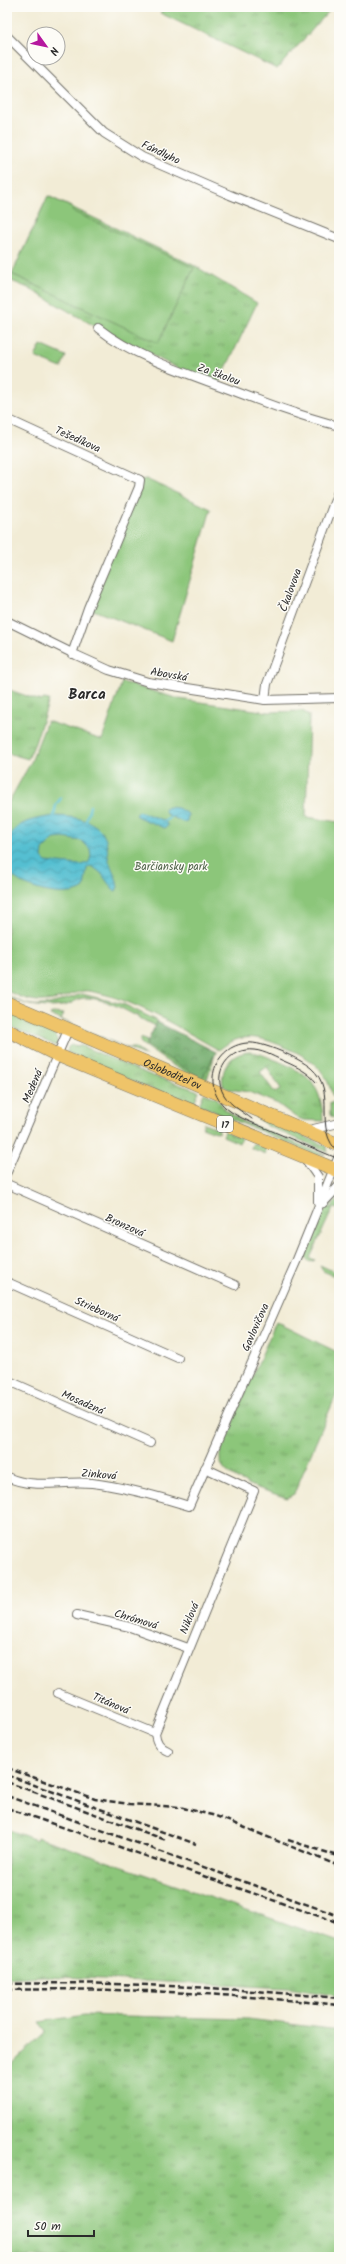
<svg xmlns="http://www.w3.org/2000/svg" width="346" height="2264" font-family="Kalam,sans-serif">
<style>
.grass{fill:url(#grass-tufts);stroke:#5c7852;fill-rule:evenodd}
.forest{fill:url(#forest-crowns);stroke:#4e6b4a}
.park{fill:#8cc67a;stroke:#5c7852}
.water{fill:url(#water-waves);stroke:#40757e;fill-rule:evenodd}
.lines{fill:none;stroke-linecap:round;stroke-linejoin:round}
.stream{stroke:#55bfd1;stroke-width:2.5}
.street-casing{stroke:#716f67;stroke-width:10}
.primary-casing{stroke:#716f67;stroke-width:14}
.street{stroke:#fff;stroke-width:8}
.primary{stroke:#efc469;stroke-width:13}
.tram{stroke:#2b2b2b;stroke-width:1}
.rail{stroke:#2b2b2b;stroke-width:2.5;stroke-dasharray:6 3;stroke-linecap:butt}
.labels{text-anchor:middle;stroke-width:3;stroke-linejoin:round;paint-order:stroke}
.shield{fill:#fdfcf7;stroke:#6a6a68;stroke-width:1}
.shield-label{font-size:10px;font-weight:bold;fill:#2b2b2b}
.street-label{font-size:11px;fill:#2b2b2b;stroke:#fdfcf7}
.park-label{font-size:11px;fill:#4d6147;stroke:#fdfcf7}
.district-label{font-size:15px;font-weight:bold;fill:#2b2b2b;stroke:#fdfcf7}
</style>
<defs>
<pattern id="grass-tufts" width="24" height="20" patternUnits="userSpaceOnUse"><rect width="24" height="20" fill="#8cc67a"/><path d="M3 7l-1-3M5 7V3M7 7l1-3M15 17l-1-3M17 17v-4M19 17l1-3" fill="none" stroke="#73a164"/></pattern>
<pattern id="forest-crowns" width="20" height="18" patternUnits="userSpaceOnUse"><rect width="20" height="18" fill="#71ab6a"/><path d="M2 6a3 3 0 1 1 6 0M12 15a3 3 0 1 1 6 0" fill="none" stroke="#5d8b57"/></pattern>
<pattern id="water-waves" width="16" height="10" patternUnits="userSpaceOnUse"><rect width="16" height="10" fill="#55bfd1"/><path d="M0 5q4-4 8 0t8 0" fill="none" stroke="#479baa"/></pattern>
</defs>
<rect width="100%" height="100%" fill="#fdfcf7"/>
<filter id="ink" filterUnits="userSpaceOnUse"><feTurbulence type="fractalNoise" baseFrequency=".025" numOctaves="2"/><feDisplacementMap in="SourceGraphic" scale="8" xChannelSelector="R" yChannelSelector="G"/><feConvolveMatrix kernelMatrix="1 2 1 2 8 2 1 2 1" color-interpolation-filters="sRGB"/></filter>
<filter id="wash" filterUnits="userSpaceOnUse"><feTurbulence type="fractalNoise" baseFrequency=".012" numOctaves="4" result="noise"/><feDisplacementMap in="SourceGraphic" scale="16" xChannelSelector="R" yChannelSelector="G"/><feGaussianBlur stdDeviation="0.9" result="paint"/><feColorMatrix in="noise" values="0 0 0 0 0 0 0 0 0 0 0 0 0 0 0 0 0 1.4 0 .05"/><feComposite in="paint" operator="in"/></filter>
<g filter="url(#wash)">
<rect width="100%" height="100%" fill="#f2ecd6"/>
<g class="grass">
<path d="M165 7H339V12L331 9 277 69 160 13Z"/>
<path d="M48 196 195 266 257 303 218 385 201 380 98 328 28 288 9 280Z"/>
<path d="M7 689 41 701 44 699 49 700 35 743 28 759 7 753Z"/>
<path d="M82 994 123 1004 158 1021 155 1026C134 1016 111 999 87 998 78 997 74 1003 67 1005 47 1010 25 1005 7 997V995C14 998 22 1004 30 1005 48 1007 66 999 82 994Z"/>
<path d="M7 1009C20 1015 63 1028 57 1046L7 1025Z"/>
<path d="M52 1013 64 1014 61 1020 127 1048H135L146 1056 50 1015Z"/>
<path d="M141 1038 147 1041 146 1045 202 1078 216 1052 207 1079C195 1083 155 1053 143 1045L140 1042Z"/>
<path d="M71 1045 82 1046 150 1075 199 1091 194 1103 146 1087 67 1052 68 1047Z"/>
<path d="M251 1052C261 1053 269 1058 278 1061 309 1074 322 1085 323 1121L303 1120 294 1116 278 1104 249 1092 228 1089 223 1086C220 1067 232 1052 251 1052ZM267 1067 281 1089 275 1093 260 1072Z"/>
<path d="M204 1093 217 1098 225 1110 244 1122 325 1155H316L199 1105Z"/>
<path d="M330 1102 339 1104V1115L333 1118 330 1115Z"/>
<path d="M249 1112 326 1146 328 1152 269 1127Z"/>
<path d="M204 1123 219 1129 218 1133 202 1127Z"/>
<path d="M225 1131 241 1138 239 1143 223 1136Z"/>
<path d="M253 1143 265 1148 266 1154 251 1148Z"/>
<path d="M339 1192V1195L329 1207 331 1208 339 1198 337 1209 333 1208 310 1258 315 1260 310 1262 304 1257C312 1234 322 1208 339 1192Z"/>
<path d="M320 1265 339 1274V1278L323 1271Z"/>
<path d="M276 1322 339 1353V1388L294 1494 287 1498C270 1492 233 1482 223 1467 218 1460 220 1453 222 1446Z"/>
<path d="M7 1829 36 1840 37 1837 339 1942V1996L288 1988 43 1976 7 1978Z"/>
<path d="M84 2015 248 2019 339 2030V2257H7V2069L46 2031 39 2022Z"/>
</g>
<path class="forest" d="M157 1022 216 1052 202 1079 146 1045Z"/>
<g class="park">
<path d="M48 196 73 208 72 211 194 268 158 343 12 274Z"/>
<path d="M41 345 66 356 61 368 35 357Z"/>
<path d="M146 479 211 509 172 641 88 608 140 480Z"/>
<path d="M122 682 179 699 269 712 302 711 309 715 306 817 339 822V1100L332 1095C326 1067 307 1056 282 1046 259 1036 240 1032 219 1050 178 1028 136 999 89 991 81 990 73 994 65 997 41 1004 30 1002 7 991V805L31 762 47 721 102 740Z"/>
</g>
<g class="water">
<path d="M168 807 178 808 188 814 187 821 183 822 166 814 164 809Z"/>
<path d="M139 811 165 821 168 826 164 828 138 817 136 815Z"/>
<path d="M56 816C75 817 98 819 106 840 108 847 107 854 109 861 112 870 117 877 118 887L116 891 113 890 101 873 92 866 87 868 84 888C67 901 16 889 7 868 6 864 7 857 7 853 7 822 31 819 56 816ZM63 838 82 841 90 849 91 856 89 862 82 865 46 862 42 858 43 850 54 839Z"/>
</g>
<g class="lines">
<g class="stream">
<path d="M54 816 56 805 61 798"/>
<path d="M86 821 90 806"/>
<path d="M165 821 171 817"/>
</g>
</g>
</g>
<g filter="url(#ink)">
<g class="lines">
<g class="street-casing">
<g id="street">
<path d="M7 36 104 133 142 157 230 195 339 239"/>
<path d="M98 328C135 357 183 372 226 388 263 402 300 416 339 426"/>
<path d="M7 419 140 480 139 487 88 608 72 654"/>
<path d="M7 621 76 655 109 670 148 682 265 700 339 698"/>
<path d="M265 700 267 684 339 489"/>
<path d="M309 1130 339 1123"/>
<path d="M306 1160 318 1177V1202"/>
<path d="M7 1172 68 1030"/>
<path d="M7 1184 235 1285"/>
<path d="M323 1203 339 1186"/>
<path d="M7 1282 178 1358"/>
<path d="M7 1380 150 1443"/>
<path d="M7 1477C35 1490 63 1480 92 1483 125 1487 157 1496 189 1506L296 1262 339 1156"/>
<path d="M77 1615 130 1627 188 1648"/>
<path d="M58 1693 155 1733"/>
<path d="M168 1751C159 1747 156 1742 155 1733L254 1491 205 1468"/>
</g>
</g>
<g class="primary-casing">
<g id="primary">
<path id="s1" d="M7 1003 339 1145"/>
<path d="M7 1030 57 1055 339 1171"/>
</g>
</g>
<use href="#street" class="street"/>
<use href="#primary" class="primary"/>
<g class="tram">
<path d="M252 1119C243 1112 230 1105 224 1095 211 1073 229 1047 254 1050 265 1051 276 1058 286 1062 297 1067 308 1072 316 1082"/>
<path d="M339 1153C311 1128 339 1092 311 1068 299 1058 262 1041 247 1043 214 1046 201 1086 226 1108 239 1119 257 1124 272 1131 294 1140 317 1150 339 1159"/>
</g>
<g class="rail">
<path d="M7 1768 95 1799 129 1804 179 1807 216 1816 339 1866"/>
<path d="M7 1775 196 1844"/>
<path d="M7 1782 166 1840"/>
<path d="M7 1796 339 1916"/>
<path d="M7 1808 339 1923"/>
<path d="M288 1840 338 1856"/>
<path d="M7 1984C118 1981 229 1988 339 1998"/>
<path d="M7 1990C118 1987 229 1994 339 2005"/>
</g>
</g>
</g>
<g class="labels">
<rect class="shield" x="217" y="1116" width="16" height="16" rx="3"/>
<g class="shield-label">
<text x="225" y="1128">17</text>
</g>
<g class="street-label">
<text transform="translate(161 152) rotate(25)" y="4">Fándlyho</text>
<text transform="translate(219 374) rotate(20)" y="4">Za školou</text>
<text transform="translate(78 439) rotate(24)" y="4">Tešedíkova</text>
<text transform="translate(290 590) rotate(-70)" y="4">Čkalovova</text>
<text transform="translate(169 674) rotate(10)" y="4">Abovská</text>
<text dy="4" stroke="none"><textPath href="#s1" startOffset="180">Osloboditeľov</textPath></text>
<text transform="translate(32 1086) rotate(-67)" y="4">Medená</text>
<text transform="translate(125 1225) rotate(24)" y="4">Bronzová</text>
<text transform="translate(97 1309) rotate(24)" y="4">Strieborná</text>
<text transform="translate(255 1327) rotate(-66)" y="4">Gavlovičova</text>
<text transform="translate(83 1402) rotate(24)" y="4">Mosadzná</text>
<text transform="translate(99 1474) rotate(5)" y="4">Zinková</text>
<text transform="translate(189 1618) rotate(-67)" y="4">Niklová</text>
<text transform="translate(136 1619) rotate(17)" y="4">Chrómová</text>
<text transform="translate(111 1703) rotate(23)" y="4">Titánová</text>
</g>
<g class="park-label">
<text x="171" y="870">Barčiansky park</text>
</g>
<g class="district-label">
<text x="87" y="699">Barca</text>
</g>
</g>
<rect width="346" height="2264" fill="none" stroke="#fdfcf7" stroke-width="24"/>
<g transform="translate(46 46) rotate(123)"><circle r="19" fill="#fdfcf7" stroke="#a9a8a5"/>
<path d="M0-3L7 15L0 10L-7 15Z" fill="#b5179e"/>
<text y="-6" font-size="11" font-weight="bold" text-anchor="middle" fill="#2b2b2b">N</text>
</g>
<path d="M28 2230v6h66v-6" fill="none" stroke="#2b2b2b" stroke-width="2"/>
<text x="34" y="2230" font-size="12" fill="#2b2b2b" stroke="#fdfcf7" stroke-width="3" paint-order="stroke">50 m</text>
</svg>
